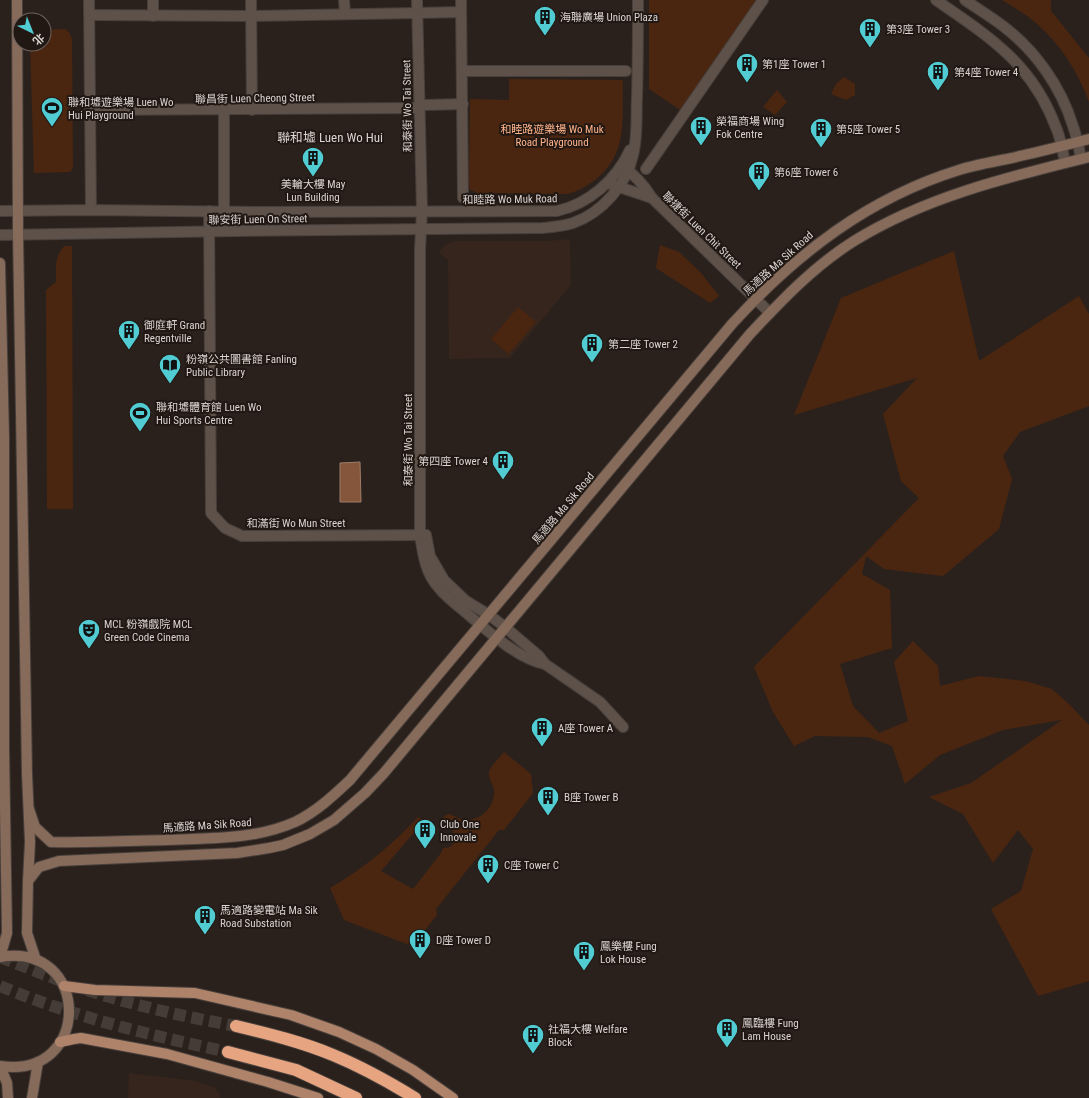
<svg xmlns="http://www.w3.org/2000/svg" width="1089" height="1098" font-family="'Roboto Condensed','Noto Sans SC',sans-serif">
<style>
.built{fill:#35251c}
.green{fill:#4a2610}
.water{fill:#85563c;stroke:#9e7c68}
.lines{fill:none;stroke-linecap:round;stroke-linejoin:round}
.motorway-tunnel{stroke:#453c37;stroke-width:12;stroke-dasharray:12 6;stroke-linecap:butt}
.pedestrian-casing{stroke:#473f3b;stroke-width:12}
.minor-casing{stroke:#473f3b;stroke-width:12}
.tertiary-casing{stroke:#473f3b;stroke-width:12}
.secondary-casing{stroke:#473f3b;stroke-width:12}
.primary-casing{stroke:#473f3b;stroke-width:12}
.motorway-casing{stroke:#473f3b;stroke-width:14}
.pedestrian{stroke:#5d514a;stroke-width:10}
.minor{stroke:#5d514a;stroke-width:10}
.tertiary{stroke:#5d514a;stroke-width:10}
.secondary{stroke:#866a5a;stroke-width:10}
.primary{stroke:#af836a;stroke-width:10}
.motorway{stroke:#e6a480;stroke-width:12}
.labels{text-anchor:middle;stroke-width:4;stroke-linejoin:round;paint-order:stroke}
.poi-label{font-size:11px;fill:#dad3d0;stroke:#221813;text-anchor:start}
.street-label{font-size:11px;fill:#dad3d0;stroke:#221813}
.park-label{font-size:11px;fill:#fdb28a;stroke:#221813}
.quarter-label{font-size:13px;fill:#dad3d0;stroke:#221813}
</style>
<rect width="100%" height="100%" fill="#2b211c"/>
<g class="built">
<path d="M570 239 571 285 510 358 449 359 448 260 439 253 443 247 449 243 456 241H547Z"/>
<path d="M129 1073 196 1081 214 1087 219 1093 220 1098H128Z"/>
</g>
<g class="green">
<path d="M649 0H758L682 111 649 89Z"/>
<path d="M1002 0H1051V11L1089 58V102C1078 71 1060 44 1036 23 1026 14 1013 7 1002 0Z"/>
<path d="M65 29 69 32 72 39 73 168 70 172 34 173 30 44H44V30Z"/>
<path d="M844 77 855 84V95L846 100 831 94 836 84Z"/>
<path d="M509 79 623 80C622 100 625 129 618 148 610 171 591 187 568 194L478 193 470 190 469 185 470 99 509 100Z"/>
<path d="M777 90 787 102 775 115 763 107Z"/>
<path d="M660 245 679 252 701 273 719 296 710 303 656 268Z"/>
<path d="M64 246H72L73 509H47L46 290 56 282C56 266 54 259 64 246Z"/>
<path d="M954 251 979 361 1079 296 1089 314V406L1020 432 1003 456 1012 479 999 529 943 576 884 569 866 556 862 574 890 590 892 648 840 664 853 706 879 733 908 721 894 662 913 641 938 666 940 686 979 676 1025 681 1052 689 1070 705 1089 725V981L1038 996 991 909 1021 891 1033 849 1018 830 993 863 963 814 929 797 971 783 1062 720 1003 730 940 755 905 784 892 746 868 737 815 736 794 746 773 712 754 667 919 498 901 481 883 414 917 378 794 415 841 298Z"/>
<path d="M518 307 536 322 509 354 491 339Z"/>
<path d="M504 752 531 774 533 793 504 830H499L436 909 437 915 418 939 407 944 344 920 330 888C363 869 392 845 418 817L424 821 381 871 413 889 441 853 443 848 450 847 458 839 443 817 449 814C455 816 460 820 466 820 483 820 495 806 494 790 493 784 488 778 489 772 491 765 500 758 504 752Z"/>
</g>
<path class="water" d="M360 462 361 502H340V463Z"/>
<g class="lines">
<g class="motorway-tunnel">
<path d="M0 957 66 983"/>
<path d="M0 986C74 1017 149 1035 228 1052"/>
<path d="M87 990C136 1006 186 1017 236 1026"/>
</g>
<g class="pedestrian-casing">
<g id="pedestrian">
<path d="M153 0V16"/>
<path d="M461 0 463 198"/>
<path d="M417 13 461 12"/>
<path d="M463 71H626"/>
<path d="M425 105 463 104"/>
<path d="M224 110V212"/>
<path d="M646 169 763 0"/>
</g>
</g>
<g class="minor-casing">
<g id="minor">
<path d="M89 0 91 210"/>
<path d="M251 0 252 110"/>
<path d="M344 0 345 14"/>
<path d="M417 0 422 211 420 249V535C423 554 425 573 439 588 446 597 456 604 464 611 485 629 518 659 545 664"/>
<path d="M89 15 251 16 417 13"/>
<path d="M91 110 419 108"/>
<path d="M622 166C634 174 644 185 652 198L770 313"/>
<path d="M607 183 652 198"/>
<path d="M209 211 211 513 225 528 242 536 426 535"/>
<path d="M426 535 430 556 444 580 466 601 489 615 505 627 539 656 545 664 600 702 623 727"/>
</g>
</g>
<g class="tertiary-casing">
<g id="tertiary">
<path d="M936 0C991 38 1033 64 1057 130 1061 140 1063 152 1065 163"/>
<path d="M965 0C978 9 991 17 1003 26 1036 51 1061 87 1073 126 1077 137 1079 148 1081 159"/>
<path d="M0 211 91 210 264 212 557 211C589 204 617 179 630 150"/>
<path d="M0 235 237 231 543 228C553 227 564 226 573 223 602 213 627 184 633 155 638 136 636 116 637 97 638 65 638 32 638 0"/>
</g>
</g>
<g class="secondary-casing">
<g id="secondary">
<path d="M17 0 18 234 27 774 30 842 28 881 27 933 36 960"/>
<path d="M0 263 4 437V747L7 933 0 957"/>
<path d="M29 809 35 827 51 842C90 843 128 841 166 840 210 838 254 840 295 822 316 812 333 796 350 780L732 324C796 254 868 198 959 170 975 165 991 162 1007 159 1034 153 1062 146 1089 139"/>
<path d="M28 881 39 867 59 861 237 853 269 848 283 845 310 834 334 820 365 793 384 773 750 334C782 300 814 266 854 241 925 197 1008 177 1089 157"/>
<path d="M0 957C91 941 93 1080 0 1066"/>
<path d="M0 1066 7 1083 8 1098"/>
<path d="M32 1098 38 1062"/>
</g>
</g>
<g class="primary-casing">
<g id="primary">
<path d="M64 986 95 990 195 993 291 1015 339 1032 376 1049 413 1070 453 1098"/>
<path d="M60 1042 74 1039 81 1038 167 1054 268 1082 318 1098"/>
</g>
</g>
<g class="motorway-casing">
<g id="motorway">
<path d="M236 1026C269 1034 302 1042 333 1055 362 1067 389 1082 415 1098"/>
<path d="M228 1052 296 1070 356 1098"/>
</g>
</g>
<use href="#pedestrian" class="pedestrian"/>
<use href="#minor" class="minor"/>
<use href="#tertiary" class="tertiary"/>
<use href="#secondary" class="secondary"/>
<use href="#primary" class="primary"/>
<use href="#motorway" class="motorway"/>
</g>
<defs>
<g id="building-pin" transform="scale(1.15)"><path d="M0 17L-7.5 6A9.5 9.5 0 1 1 7.5 6Z" fill="#51ccd2" stroke="#221813"/><path d="M-4-6H4V6H1V3H-1V6H-4ZM-2.5-4.3h1.7v1.8h-1.7ZM.8-4.3h1.7v1.8H.8ZM-2.5-1h1.7V.8h-1.7ZM.8-1h1.7V.8H.8Z" fill="#111"/></g>
<g id="stadium-pin" transform="scale(1.15)"><path d="M0 17L-7.5 6A9.5 9.5 0 1 1 7.5 6Z" fill="#51ccd2" stroke="#221813"/><path d="M0-5a6.5 5 0 1 0 0 10a6.5 5 0 1 0 0-10ZM-3.5-1.8h7v3.6h-7Z" fill="#111"/></g>
<g id="library-pin" transform="scale(1.15)"><path d="M0 17L-7.5 6A9.5 9.5 0 1 1 7.5 6Z" fill="#51ccd2" stroke="#221813"/><path d="M-6-4Q-3-5.5-.7-3.5V5Q-3 3-6 4ZM6-4Q3-5.5 .7-3.5V5Q3 3 6 4Z" fill="#111"/></g>
<g id="theatre-pin" transform="scale(1.15)"><path d="M0 17L-7.5 6A9.5 9.5 0 1 1 7.5 6Z" fill="#51ccd2" stroke="#221813"/><path d="M-5-5.5Q0-4 5-5.5V0Q5 5 0 6Q-5 5-5 0ZM-3.3-2.5H-1v1.5H-3.3ZM1-2.5H3.3v1.5H1ZM-2.8 1Q0 5.5 2.8 1Z" fill="#111"/></g>
</defs>
<g fill-rule="evenodd">
<use href="#building-pin" x="545" y="17"/>
<use href="#building-pin" x="870" y="29"/>
<use href="#building-pin" x="747" y="64"/>
<use href="#building-pin" x="938" y="72"/>
<use href="#stadium-pin" x="52" y="108"/>
<use href="#building-pin" x="701" y="127"/>
<use href="#building-pin" x="821" y="129"/>
<use href="#building-pin" x="313" y="158"/>
<use href="#building-pin" x="759" y="172"/>
<use href="#building-pin" x="129" y="331"/>
<use href="#building-pin" x="592" y="344"/>
<use href="#library-pin" x="170" y="365"/>
<use href="#stadium-pin" x="140" y="413"/>
<use href="#building-pin" x="503" y="461"/>
<use href="#theatre-pin" x="89" y="630"/>
<use href="#building-pin" x="542" y="728"/>
<use href="#building-pin" x="548" y="797"/>
<use href="#building-pin" x="425" y="830"/>
<use href="#building-pin" x="488" y="865"/>
<use href="#building-pin" x="205" y="916"/>
<use href="#building-pin" x="420" y="940"/>
<use href="#building-pin" x="584" y="952"/>
<use href="#building-pin" x="727" y="1029"/>
<use href="#building-pin" x="533" y="1035"/>
</g>
<g class="labels">
<g class="poi-label">
<text x="560" y="21">海聯廣場 Union Plaza</text>
<text x="886" y="33">第3座 Tower 3</text>
<text x="762" y="68">第1座 Tower 1</text>
<text x="954" y="76">第4座 Tower 4</text>
<text x="68" y="106">聯和墟遊樂場 Luen Wo<tspan x="68" dy="13">Hui Playground</tspan></text>
<text x="716" y="125">榮福商場 Wing<tspan x="716" dy="13">Fok Centre</tspan></text>
<text x="836" y="133">第5座 Tower 5</text>
<text x="774" y="176">第6座 Tower 6</text>
<text x="313" y="188" text-anchor="middle">美輪大樓 May<tspan x="313" dy="13">Lun Building</tspan></text>
<text x="144" y="329">御庭軒 Grand<tspan x="144" dy="13">Regentville</tspan></text>
<text x="608" y="348">第二座 Tower 2</text>
<text x="186" y="363">粉嶺公共圖書館 Fanling<tspan x="186" dy="13">Public Library</tspan></text>
<text x="156" y="411">聯和墟體育館 Luen Wo<tspan x="156" dy="13">Hui Sports Centre</tspan></text>
<text x="488" y="465" text-anchor="end">第四座 Tower 4</text>
<text x="104" y="628">MCL 粉嶺戲院 MCL<tspan x="104" dy="13">Green Code Cinema</tspan></text>
<text x="558" y="732">A座 Tower A</text>
<text x="564" y="801">B座 Tower B</text>
<text x="440" y="828">Club One<tspan x="440" dy="13">Innovale</tspan></text>
<text x="504" y="869">C座 Tower C</text>
<text x="220" y="914">馬適路變電站 Ma Sik<tspan x="220" dy="13">Road Substation</tspan></text>
<text x="436" y="944">D座 Tower D</text>
<text x="600" y="950">鳳樂樓 Fung<tspan x="600" dy="13">Lok House</tspan></text>
<text x="742" y="1027">鳳臨樓 Fung<tspan x="742" dy="13">Lam House</tspan></text>
<text x="548" y="1033">社福大樓 Welfare<tspan x="548" dy="13">Block</tspan></text>
</g>
<g class="street-label">
<text transform="translate(255 98) rotate(-1)" y="4">聯昌街 Luen Cheong Street</text>
<text transform="translate(407 106) rotate(-91)" y="4">和泰街 Wo Tai Street</text>
<text transform="translate(510 199) rotate(-1)" y="4">和睦路 Wo Muk Road</text>
<text transform="translate(258 219) rotate(-1)" y="4">聯安街 Luen On Street</text>
<text transform="translate(702 230) rotate(44)" y="4">聯捷街 Luen Chit Street</text>
<text transform="translate(778 263) rotate(-42)" y="4">馬適路 Ma Sik Road</text>
<text transform="translate(408 440) rotate(-90)" y="4">和泰街 Wo Tai Street</text>
<text transform="translate(563 508) rotate(-50)" y="4">馬適路 Ma Sik Road</text>
<text x="296" y="527">和滿街 Wo Mun Street</text>
<text transform="translate(207 825) rotate(-4)" y="4">馬適路 Ma Sik Road</text>
</g>
<g class="park-label">
<text x="552" y="133">和睦路遊樂場 Wo Muk<tspan x="552" dy="13">Road Playground</tspan></text>
</g>
<g class="quarter-label">
<text x="330" y="142">聯和墟 Luen Wo Hui</text>
</g>
</g>
<g transform="translate(32 32) rotate(137)"><circle r="19" fill="#221813" stroke="#6c635f"/>
<path d="M0-3L7 15L0 10L-7 15Z" fill="#51ccd2"/>
<text y="-6" font-size="11" font-weight="bold" text-anchor="middle" fill="#dad3d0">北</text>
</g>
</svg>
